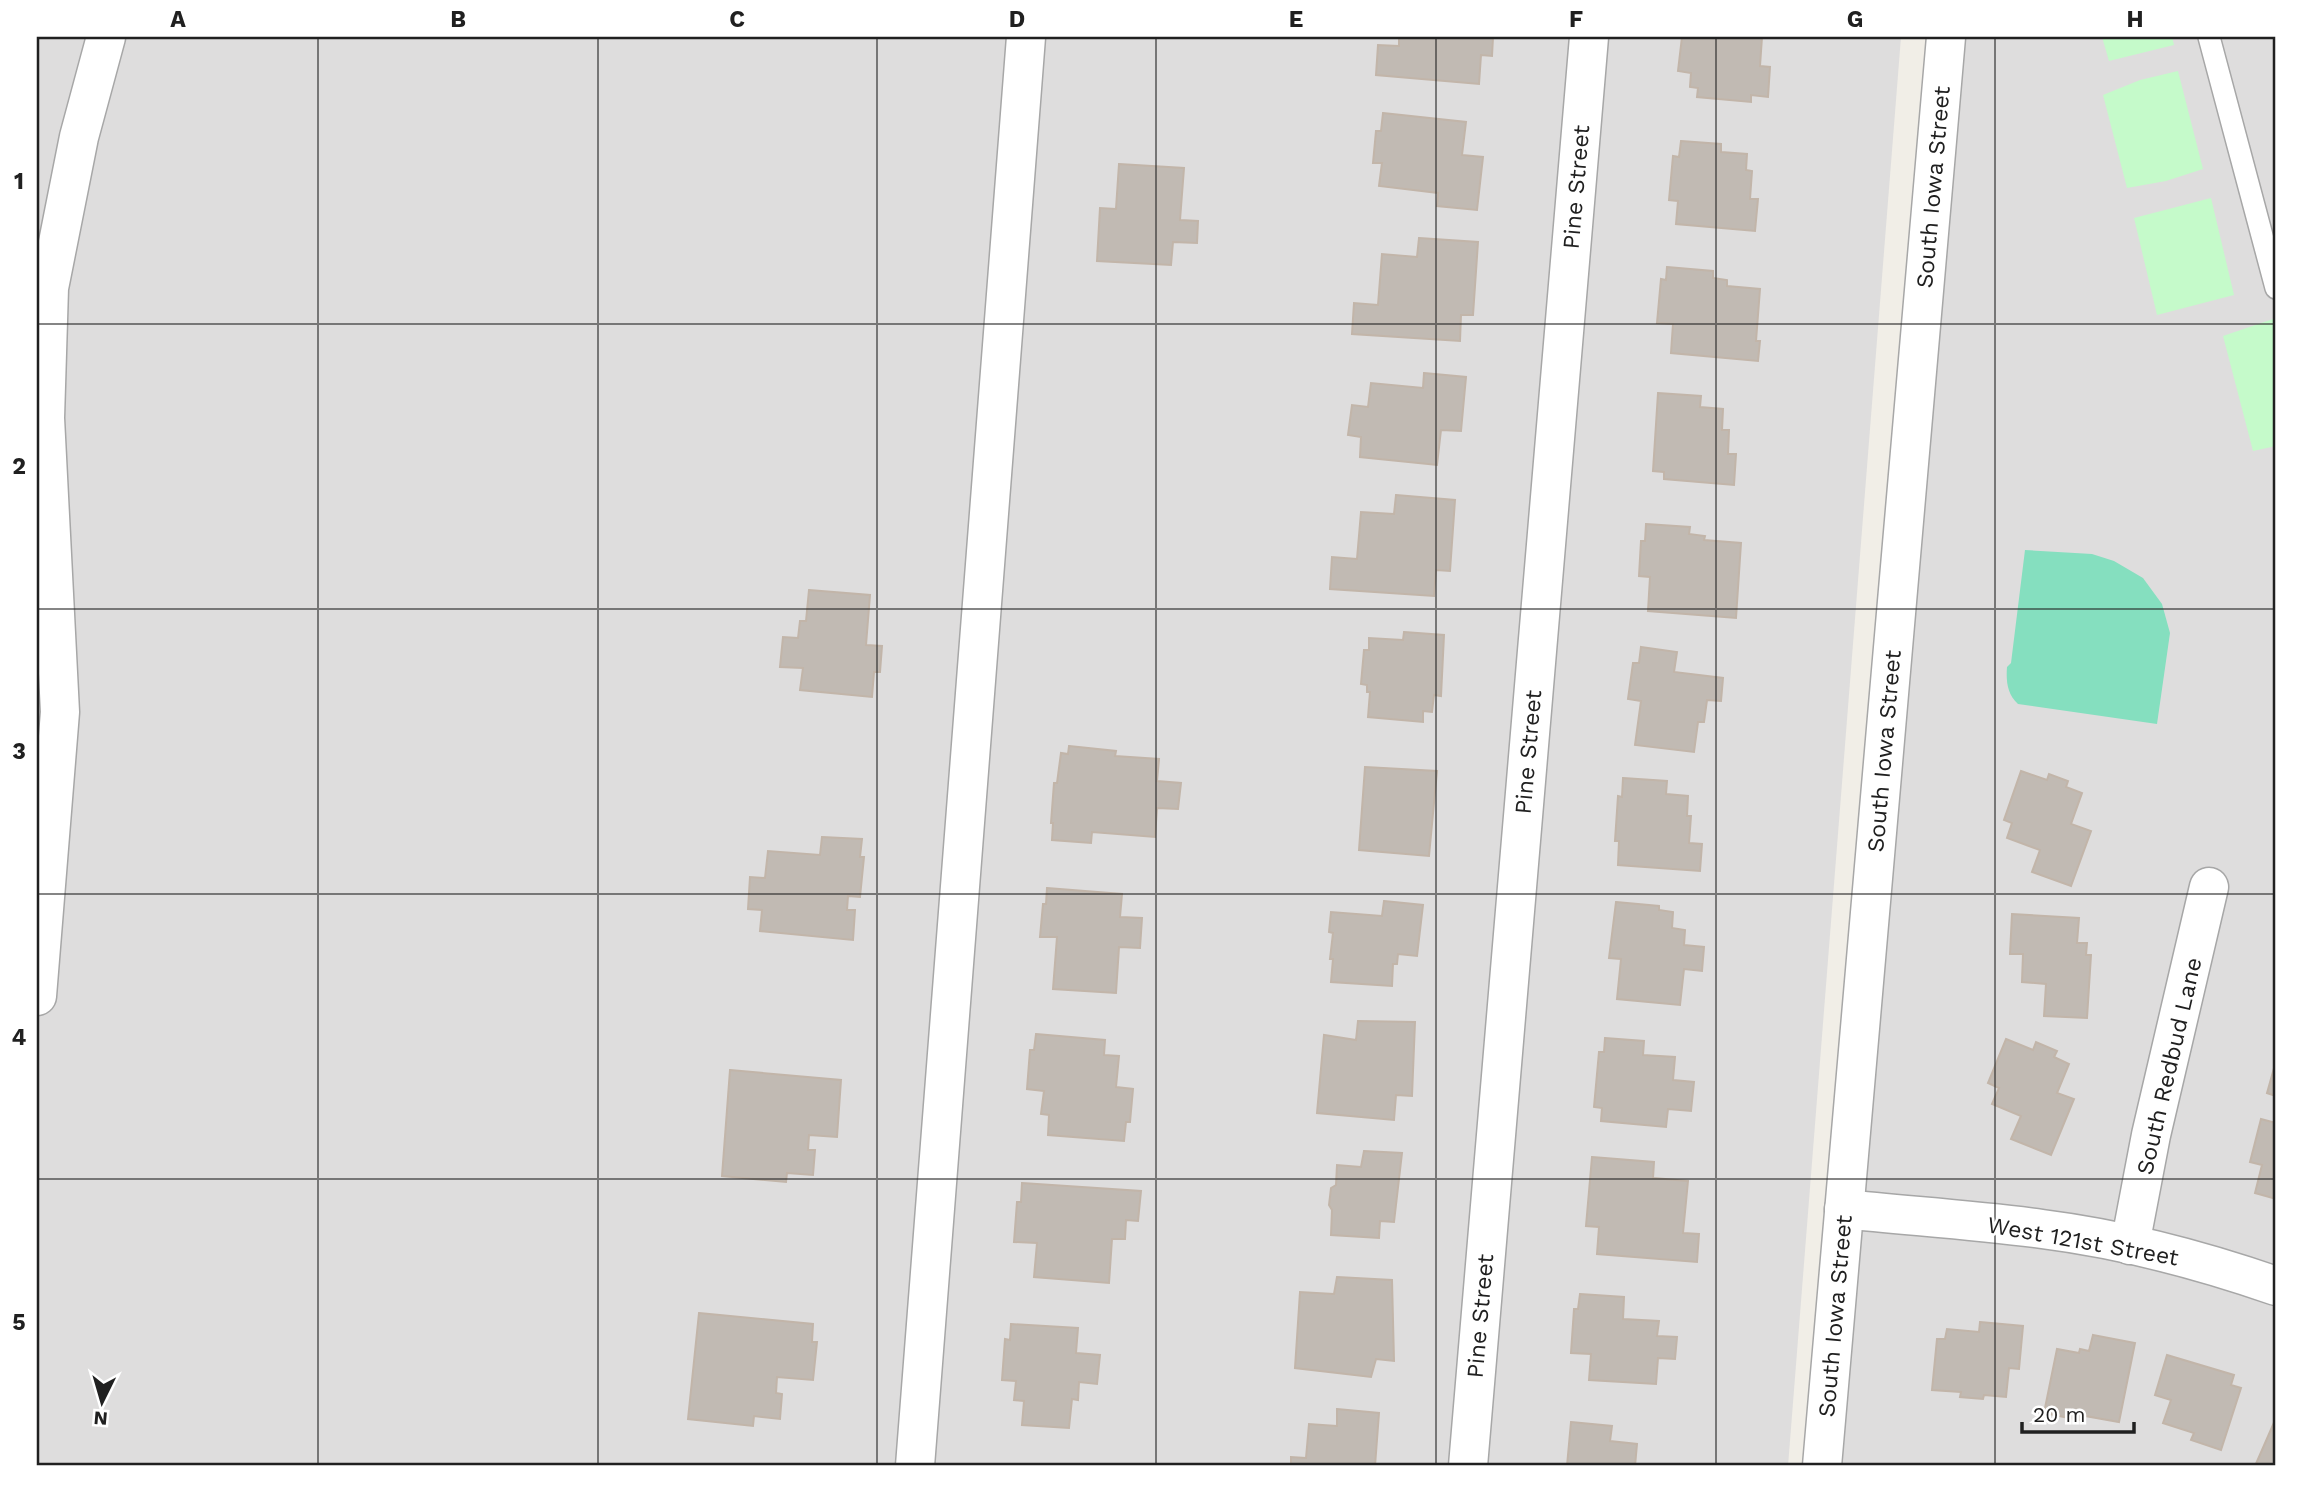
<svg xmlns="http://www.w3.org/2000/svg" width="2313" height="1503" font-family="'Work Sans',sans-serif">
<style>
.residential{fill:#dedddd}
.park{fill:#c5faca}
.pitch{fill:#85dfbf}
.building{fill:#c1bab3;stroke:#c2b5a9;stroke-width:2}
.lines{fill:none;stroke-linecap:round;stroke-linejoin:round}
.service-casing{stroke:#a7a7a7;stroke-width:24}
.minor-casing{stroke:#a7a7a7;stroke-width:41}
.tertiary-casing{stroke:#a7a7a7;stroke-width:41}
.service{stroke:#fff;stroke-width:21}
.minor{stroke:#fff;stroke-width:38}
.tertiary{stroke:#fff;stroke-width:38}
.grid{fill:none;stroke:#202020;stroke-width:2;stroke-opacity:0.55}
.labels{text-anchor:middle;stroke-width:5;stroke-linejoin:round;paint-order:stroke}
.street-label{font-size:23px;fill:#202020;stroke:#fff}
.neatline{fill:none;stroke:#202020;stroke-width:2.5}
.grid-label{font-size:23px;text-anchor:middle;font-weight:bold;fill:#202020}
</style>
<rect width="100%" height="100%" fill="#f1eee7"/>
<g class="residential">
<path d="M37 37H1901L1788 1466H37Z"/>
<path d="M1927 37H2276V1466H1811Z"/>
</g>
<g class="park">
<path d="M2102 37H2172L2174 45 2109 61Z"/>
<path d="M2178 71 2203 169 2166 181 2127 188 2103 95 2140 80Z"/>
<path d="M2211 198 2234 295 2157 315 2134 218Z"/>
<path d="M2276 318V446L2253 451 2223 336Z"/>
</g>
<path class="pitch" d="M2025 550 2092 554 2114 561 2143 578 2162 604 2170 633 2157 724 2018 704C2007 694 2006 681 2007 667L2011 663Z"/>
<g class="building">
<path d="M1399 37H1493L1492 56 1481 55 1479 84 1376 75 1378 45 1399 46Z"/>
<path d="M1682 37H1762L1760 66 1770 67 1768 97 1751 95V102L1697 97 1698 88 1690 87 1691 73 1678 71Z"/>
<path d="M1383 113 1466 122 1462 155 1483 157 1477 210 1437 206 1438 193 1379 186 1382 163H1373L1376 131H1381Z"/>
<path d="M1681 141 1721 144V152L1747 154 1746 170 1752 171 1750 199H1758L1755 231 1676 224 1678 201 1669 200 1673 156 1679 157Z"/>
<path d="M1119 164 1184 168 1180 220 1198 221 1197 243 1173 242 1171 265 1097 261 1100 208 1116 209Z"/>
<path d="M1419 238 1478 242 1473 315H1461L1460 341 1352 334 1354 303 1378 305 1382 254 1417 257Z"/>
<path d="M1667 267 1713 271V278L1727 280V286L1760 289 1756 341H1760L1758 361 1671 353 1673 324 1657 323 1661 279 1666 280Z"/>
<path d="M1424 373 1466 377 1461 431 1441 430 1437 465 1360 457 1361 437 1348 435 1352 405 1368 407 1371 383 1423 388Z"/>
<path d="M1658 393 1701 396 1700 407 1723 409 1722 430H1729L1728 454H1736L1734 485 1664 479V472L1653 471Z"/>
<path d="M1396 495 1455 500 1450 571 1436 570 1434 596 1330 589 1332 557 1357 559 1361 512 1394 514Z"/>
<path d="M1646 524 1690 527 1689 534 1705 536 1704 540 1741 543 1736 618 1648 611 1650 577 1639 576 1641 541H1645Z"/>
<path d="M809 590 870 595 866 645 882 646 880 672H874L872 697 800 690 803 668 780 667 783 637 798 638 800 621H806Z"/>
<path d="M1404 632 1444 635 1441 696 1434 695 1432 712 1423 711V722L1368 717 1370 692H1367V685L1361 684 1364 650H1369V638L1403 640Z"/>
<path d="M1641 647 1677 652 1674 672 1723 678 1721 701 1707 700 1704 722H1698L1694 752 1635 745 1641 701 1628 699 1633 663H1639Z"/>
<path d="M1069 746 1116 751 1115 756 1159 759 1157 781 1181 783 1178 809 1157 808 1155 837 1092 832 1091 843 1052 840 1053 823H1051L1054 783H1057L1061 753 1068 754Z"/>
<path d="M1365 767 1437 771 1429 856 1359 850Z"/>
<path d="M2021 771 2047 780 2049 774 2068 781 2066 787 2082 793 2071 824 2091 831 2071 886 2032 872 2040 850 2007 838 2012 823 2004 820Z"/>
<path d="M1623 778 1667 781 1666 794 1688 796 1687 816H1691L1689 843 1702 844 1700 871 1618 865 1619 841H1615L1618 796 1622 797Z"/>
<path d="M822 837 862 839 860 857H864L860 897 848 896 847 910H855L853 940 760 931 762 910 748 909 750 877 765 878 768 851 820 855Z"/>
<path d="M1047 888 1122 894 1120 917 1142 918 1140 948 1119 947 1116 993 1053 989 1057 937H1040L1043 904H1046Z"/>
<path d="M1384 901 1423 905 1417 956 1398 954 1397 964H1393L1392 986 1331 982 1333 959H1330L1333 933 1329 932 1331 912 1382 916Z"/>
<path d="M1616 902 1659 906V910L1673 912 1672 928 1685 930 1684 945 1704 947 1702 971 1684 969 1680 1005 1617 999 1621 959 1609 958Z"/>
<path d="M2012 914 2079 918 2077 943H2087L2086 955H2091L2087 1018 2044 1016 2046 984 2022 982 2023 954H2010Z"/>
<path d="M1358 1021 1415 1022 1412 1096 1396 1095 1394 1120 1317 1113 1324 1035 1356 1040Z"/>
<path d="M1036 1034 1105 1040 1104 1055 1119 1056 1116 1087 1133 1089 1130 1122H1126L1124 1141 1048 1135 1049 1115 1041 1114 1044 1091 1027 1089 1030 1050H1034Z"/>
<path d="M1605 1038 1644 1041 1643 1055 1675 1057 1673 1080 1694 1082 1691 1111 1668 1109 1666 1127 1601 1121 1602 1108 1594 1107 1599 1052H1604Z"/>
<path d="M2006 1039 2033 1050 2036 1042 2057 1051 2054 1057 2069 1064 2057 1093 2074 1099 2051 1155 2011 1139 2021 1116 1992 1104 1999 1088 1988 1083Z"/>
<path d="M2276 1061V1096L2267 1093Z"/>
<path d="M730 1070 841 1080 837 1137 809 1135 808 1150H815L813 1175 787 1173 786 1182 722 1176Z"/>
<path d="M2261 1119 2276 1123V1199L2255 1193 2262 1165 2250 1162Z"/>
<path d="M1364 1151 1402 1153 1394 1222 1380 1221 1379 1238 1331 1235 1332 1210 1329 1205 1331 1188 1336 1185 1337 1165 1361 1167Z"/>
<path d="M1592 1157 1654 1162 1653 1178 1688 1181 1683 1233 1699 1234 1697 1262 1597 1254 1599 1227 1586 1226Z"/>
<path d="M1022 1183 1141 1191 1138 1221 1126 1220 1125 1239H1112L1109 1283 1034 1277 1037 1243 1014 1242 1017 1202H1021Z"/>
<path d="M1337 1277 1392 1280 1394 1361 1376 1359 1371 1377 1295 1368 1300 1292 1334 1294Z"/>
<path d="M1580 1294 1624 1297 1623 1319 1659 1321 1657 1336 1677 1337 1675 1359 1658 1358 1656 1384 1589 1380 1591 1354 1571 1353 1574 1309H1578Z"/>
<path d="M699 1313 813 1324 812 1342H817L813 1380 777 1377 776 1393 782 1394 780 1419 754 1416 753 1426 688 1419Z"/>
<path d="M1980 1322 2023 1326 2019 1369 2009 1368 2006 1397 1984 1395 1983 1399 1960 1397 1961 1392 1932 1390 1937 1339H1945L1947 1329 1979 1332Z"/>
<path d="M1011 1324 1078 1328 1076 1353 1100 1355 1097 1384 1079 1382 1078 1400 1072 1399 1069 1428 1022 1425 1024 1401 1014 1400 1016 1381 1002 1380 1005 1339 1010 1340Z"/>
<path d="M2093 1335 2135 1343 2119 1422 2085 1416 2084 1421 2044 1413 2057 1349 2079 1353 2080 1349 2089 1351Z"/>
<path d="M2167 1355 2234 1375 2231 1385 2241 1388 2221 1450 2191 1440 2194 1433 2163 1423 2171 1400 2155 1395Z"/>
<path d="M1337 1409 1379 1413 1375 1466H1291V1457L1306 1458 1309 1424 1337 1426Z"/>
<path d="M2276 1418V1466H2255Z"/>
<path d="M1571 1422 1612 1426 1610 1441 1637 1444 1635 1466H1567Z"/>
</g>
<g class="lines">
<g class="service-casing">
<path id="service" d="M2209 37 2276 288"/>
</g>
<g class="minor-casing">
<g id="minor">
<path d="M37 996 60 712 45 418 49 288 79 137 106 37"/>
<path d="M1844 1209C1910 1216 1976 1220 2042 1229 2121 1239 2201 1260 2276 1286"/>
<path d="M2130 1245 2151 1135 2209 887"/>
<path d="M915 1466 1026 37"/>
<path d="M1468 1466 1589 37"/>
</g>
</g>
<g class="tertiary-casing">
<path id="tertiary" d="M1822 1466 1946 37"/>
</g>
<use href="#service" class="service"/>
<use href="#minor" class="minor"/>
<use href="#tertiary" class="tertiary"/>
</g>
<path class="grid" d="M318 37V1466M598 37V1466M877 37V1466M1156 37V1466M1436 37V1466M1716 37V1466M1995 37V1466M37 324H2276M37 609H2276M37 894H2276M37 1179H2276"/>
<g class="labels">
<g class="street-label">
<text transform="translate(1576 187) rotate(-85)" y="8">Pine Street</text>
<text transform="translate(1933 187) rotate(-85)" y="8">South Iowa Street</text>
<text transform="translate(1884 751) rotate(-85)" y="8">South Iowa Street</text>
<text transform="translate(1528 752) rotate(-85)" y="8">Pine Street</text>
<text transform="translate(2169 1066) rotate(-77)" y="8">South Redbud Lane</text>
<text transform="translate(2083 1241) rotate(10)" y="8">West 121st Street</text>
<text transform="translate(1480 1316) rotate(-85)" y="8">Pine Street</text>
<text transform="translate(1835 1316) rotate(-85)" y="8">South Iowa Street</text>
</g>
</g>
<rect width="2313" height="1503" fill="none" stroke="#ffffff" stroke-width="77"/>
<g transform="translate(102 1402) rotate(185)" stroke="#ffffff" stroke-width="5" paint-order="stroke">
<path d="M0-5L12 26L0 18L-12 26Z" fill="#202020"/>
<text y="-10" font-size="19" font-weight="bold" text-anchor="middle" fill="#202020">N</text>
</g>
<path d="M2022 1422v10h112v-10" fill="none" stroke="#202020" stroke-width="3.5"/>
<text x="2033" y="1422" font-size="21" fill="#202020" stroke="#ffffff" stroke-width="5" paint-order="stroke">20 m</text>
<rect x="38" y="38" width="2236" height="1426" class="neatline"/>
<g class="grid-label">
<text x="178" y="27">A</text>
<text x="458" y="27">B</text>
<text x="737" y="27">C</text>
<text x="1017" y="27">D</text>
<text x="1296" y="27">E</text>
<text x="1576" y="27">F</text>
<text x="1855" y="27">G</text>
<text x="2135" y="27">H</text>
<text x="19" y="189">1</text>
<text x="19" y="474">2</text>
<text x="19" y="759">3</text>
<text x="19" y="1045">4</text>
<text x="19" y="1330">5</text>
</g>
</svg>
